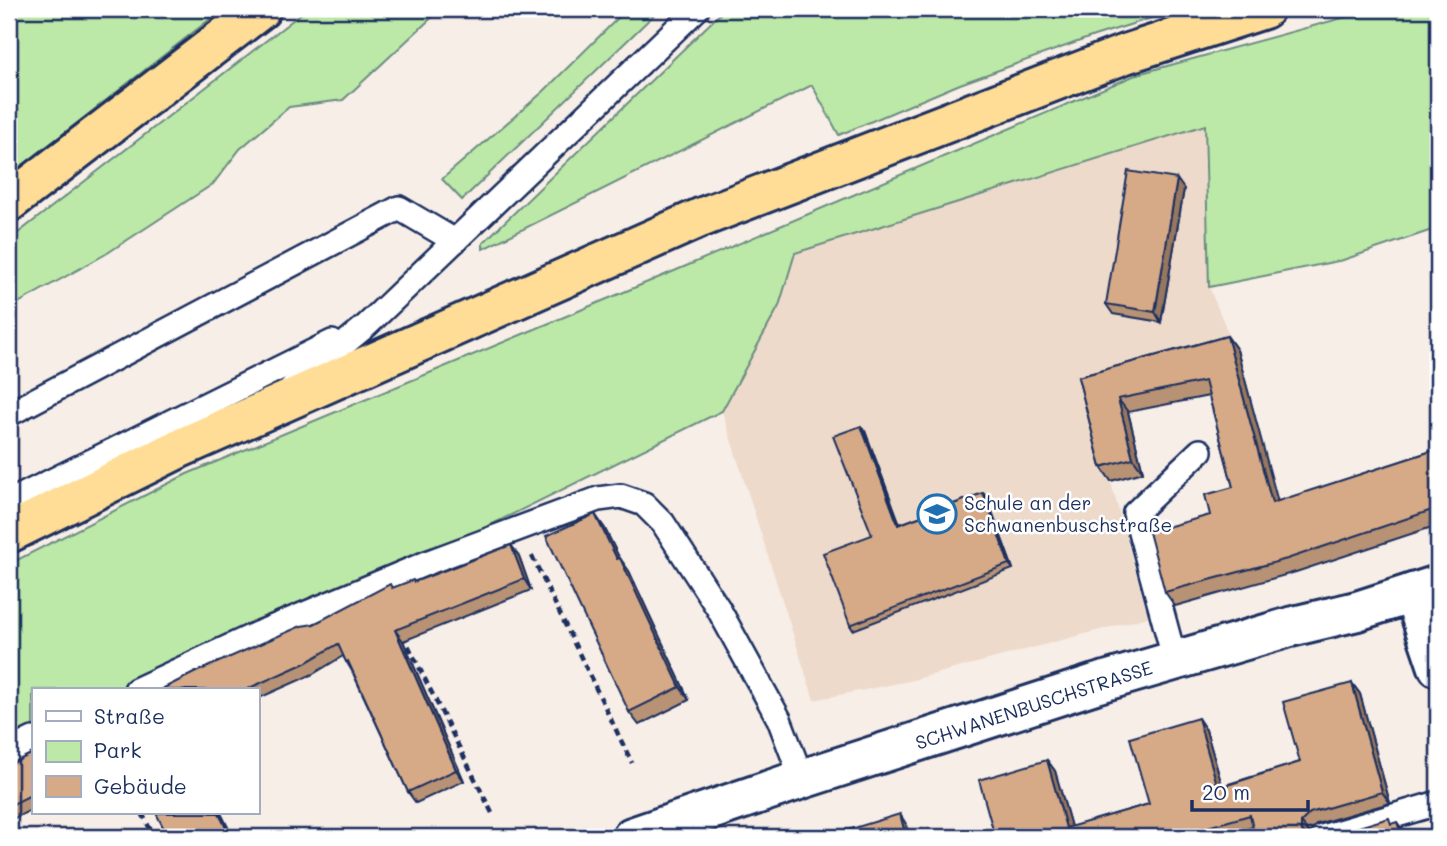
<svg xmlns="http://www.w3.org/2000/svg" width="1447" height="846" font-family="Mali,sans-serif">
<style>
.built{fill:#eddaca}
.green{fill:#bce9a7;stroke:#6c8c82;stroke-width:2}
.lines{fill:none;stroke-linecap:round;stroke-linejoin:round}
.service-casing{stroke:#1b2f5e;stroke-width:28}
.minor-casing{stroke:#1b2f5e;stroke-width:44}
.motorway-casing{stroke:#1b2f5e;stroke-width:44}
.path{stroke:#1b2f5e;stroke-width:4.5;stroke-dasharray:7 5;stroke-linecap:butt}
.service{stroke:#fff;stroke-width:23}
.minor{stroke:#fff;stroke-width:38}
.motorway{stroke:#ffdd96;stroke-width:38}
.wall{fill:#b89274;stroke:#1b2f5e;stroke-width:2}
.shaded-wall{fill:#96775e;stroke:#1b2f5e;stroke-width:2}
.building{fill:#d6aa87;stroke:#1b2f5e;stroke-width:2}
.labels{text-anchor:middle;stroke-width:5;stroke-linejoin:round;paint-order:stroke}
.poi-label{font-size:19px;fill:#1b2f5e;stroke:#fff;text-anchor:start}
.street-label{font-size:19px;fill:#1b2f5e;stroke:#fff}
</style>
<rect width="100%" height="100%" fill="#f7eee7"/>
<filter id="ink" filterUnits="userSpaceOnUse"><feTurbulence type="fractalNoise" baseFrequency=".0143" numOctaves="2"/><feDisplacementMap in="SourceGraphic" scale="14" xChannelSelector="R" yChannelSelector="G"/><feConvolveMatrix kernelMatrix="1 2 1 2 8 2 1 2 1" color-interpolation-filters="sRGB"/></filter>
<g filter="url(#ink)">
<path class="built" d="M1205 125 1209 287 1234 347 1085 388 1148 617 909 681 814 700 722 411 779 306 795 253Z"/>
<g class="green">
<path d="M9 9H223L9 176Z"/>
<path d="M307 9H441L343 100 289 107 240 149 213 184 106 254 9 308V240Z"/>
<path d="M627 9H660L462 200 442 179 544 91Z"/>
<path d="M725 9H1180L1094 36 960 84 839 135 812 85 483 249V243Z"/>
<path d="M1375 9H1438V228L1343 260 1209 287 1205 125 795 253 779 306 722 411 395 572 136 690H33V737L9 748V564L187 474 672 272 1138 74Z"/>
</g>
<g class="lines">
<g class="service-casing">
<g id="service">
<path d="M293 386 367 325 697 9"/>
<path d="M9 414 399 208 455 241"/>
<path d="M9 502 332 342"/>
<path d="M1175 661 1135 513 1200 451"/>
<path d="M136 690 259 633 429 562 598 499 621 496 644 504 663 523 718 608 779 719 802 779"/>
<path d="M9 751 33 739"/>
<path d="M1322 837 1438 803"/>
</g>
</g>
<g class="minor-casing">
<g id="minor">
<path d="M1413 593 1438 667"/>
<path d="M632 837 802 779 1095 684 1290 627 1357 611 1438 585"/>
</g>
</g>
<g class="motorway-casing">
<g id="motorway">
<path d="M9 202 261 9"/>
<path d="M9 533 178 449 700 218 1125 54 1264 9"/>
</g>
</g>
<g class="path">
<path d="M532 556 632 763"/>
<path d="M403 635 492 813"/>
<path d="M142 813 154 837"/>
</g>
<use href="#service" class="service"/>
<use href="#minor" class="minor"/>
<use href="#motorway" class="motorway"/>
</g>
<g class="wall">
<path d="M1184 189 1161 322 1113 314 1106 304Z"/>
<path d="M1227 336 1237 350 1277 502 1438 449V525L1296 572 1175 606 1165 592 1210 515 1233 487 1209 396 1128 412 1143 472 1111 481 1101 467 1078 377Z"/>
<path d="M865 431 900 524 983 493 987 498 1013 569 853 630 850 625 872 535Z"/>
<path d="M604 527 619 558 629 571 689 700 639 725 629 712Z"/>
<path d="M511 545 519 556 531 590 403 641 464 781 416 803 408 792 352 671 343 656 313 674 257 699V690H160L314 624 393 588 415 582Z"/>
<path d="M1352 683 1360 694 1390 803 1317 824 1309 833 1253 827 1218 837H995L1047 760 1055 771 1071 827 1149 804 1206 730 1222 786 1300 762Z"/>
<path d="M33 753V809L9 821V765Z"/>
</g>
<g class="shaded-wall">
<path d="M1177 179 1184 189 1161 322 1155 312Z"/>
<path d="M1227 336 1237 350 1282 517 1272 503Z"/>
<path d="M1118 399 1128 412 1143 472 1133 458Z"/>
<path d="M861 426 865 431 902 530 898 525Z"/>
<path d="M983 493 987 498 1013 569 1009 564Z"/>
<path d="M595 514 604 527 624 567 620 558 629 571 689 700 680 687Z"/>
<path d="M511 545 519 556 531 590 524 579Z"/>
<path d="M395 630 403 641 464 781 456 770Z"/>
<path d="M1352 683 1360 694 1390 803 1382 792Z"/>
<path d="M1198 718 1206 730 1226 799 1218 788Z"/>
<path d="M1047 760 1055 771 1074 837 1066 828Z"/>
<path d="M219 813H221L233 837H230Z"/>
<path d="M900 814 906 824 910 837H906Z"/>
<path d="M1301 822 1309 833V837L1301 830Z"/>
<path d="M1397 822 1405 833 1406 837H1402Z"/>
</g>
<g class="building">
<path d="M1128 171 1177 179 1155 312 1106 304Z"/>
<path d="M1227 336 1272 503 1438 449V508L1287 559 1165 592 1149 532 1210 515 1205 495 1233 487 1205 381 1118 399 1133 458 1101 467 1078 377Z"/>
<path d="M861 426 898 525 983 493 1009 564 850 625 823 553 872 535 833 436Z"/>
<path d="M595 514 617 559 620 558 680 687 629 712 546 536Z"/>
<path d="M511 545 524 579 395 630 456 770 408 792 348 661 346 662 338 644 305 663 245 690H160L196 672 301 626 314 624 390 584 392 588 413 580 414 582Z"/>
<path d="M1352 683 1382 792 1310 813 1301 822V830L1308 837H1255L1250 815 1190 832 1189 829 1161 837H1159L1158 835 1150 837H995L979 780 1047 760 1066 828 1149 804 1130 738 1198 718 1218 788 1300 762 1283 702Z"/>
<path d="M33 753V794L9 806V765Z"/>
<path d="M156 813H219L230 837H168Z"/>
<path d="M900 814 906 837H832L831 835Z"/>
<path d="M1389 818 1391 824 1397 822 1402 837H1325Z"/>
</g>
</g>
<defs>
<g id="school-ring" transform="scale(2.0125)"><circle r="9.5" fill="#fff" stroke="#1f6fb2" stroke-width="1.5"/><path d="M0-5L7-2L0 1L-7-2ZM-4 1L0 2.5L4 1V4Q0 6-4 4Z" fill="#1f6fb2"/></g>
</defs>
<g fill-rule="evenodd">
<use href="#school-ring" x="937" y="514"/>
</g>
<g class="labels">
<g class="poi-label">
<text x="964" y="510">Schule an der<tspan x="964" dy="22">Schwanenbuschstraße</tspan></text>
</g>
<g class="street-label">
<text transform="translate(1034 705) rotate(-18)" y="7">SCHWANENBUSCHSTRASSE</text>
</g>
</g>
<rect width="1447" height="846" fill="none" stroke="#fff" stroke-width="35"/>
<rect x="18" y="18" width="1412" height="811" fill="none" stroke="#1b2f5e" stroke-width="2.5" filter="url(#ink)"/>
<rect x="32" y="688" width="228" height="126" fill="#ffffff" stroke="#a4acbf" stroke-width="2"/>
<rect x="46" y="711" width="35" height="10" fill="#ffffff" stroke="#a4acbf" stroke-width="2"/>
<text x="94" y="724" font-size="21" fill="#1b2f5e">Straße</text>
<rect x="46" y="741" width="35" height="21" fill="#bce9a7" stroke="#a4acbf" stroke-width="2"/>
<text x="94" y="758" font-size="21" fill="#1b2f5e">Park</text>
<rect x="46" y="776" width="35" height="21" fill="#d6aa87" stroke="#a4acbf" stroke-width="2"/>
<text x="94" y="794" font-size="21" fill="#1b2f5e">Gebäude</text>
<path d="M1192 800v10h116v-10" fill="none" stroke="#1b2f5e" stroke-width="3.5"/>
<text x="1202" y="800" font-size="21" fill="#1b2f5e" stroke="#ffffff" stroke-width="5" paint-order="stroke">20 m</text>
</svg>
